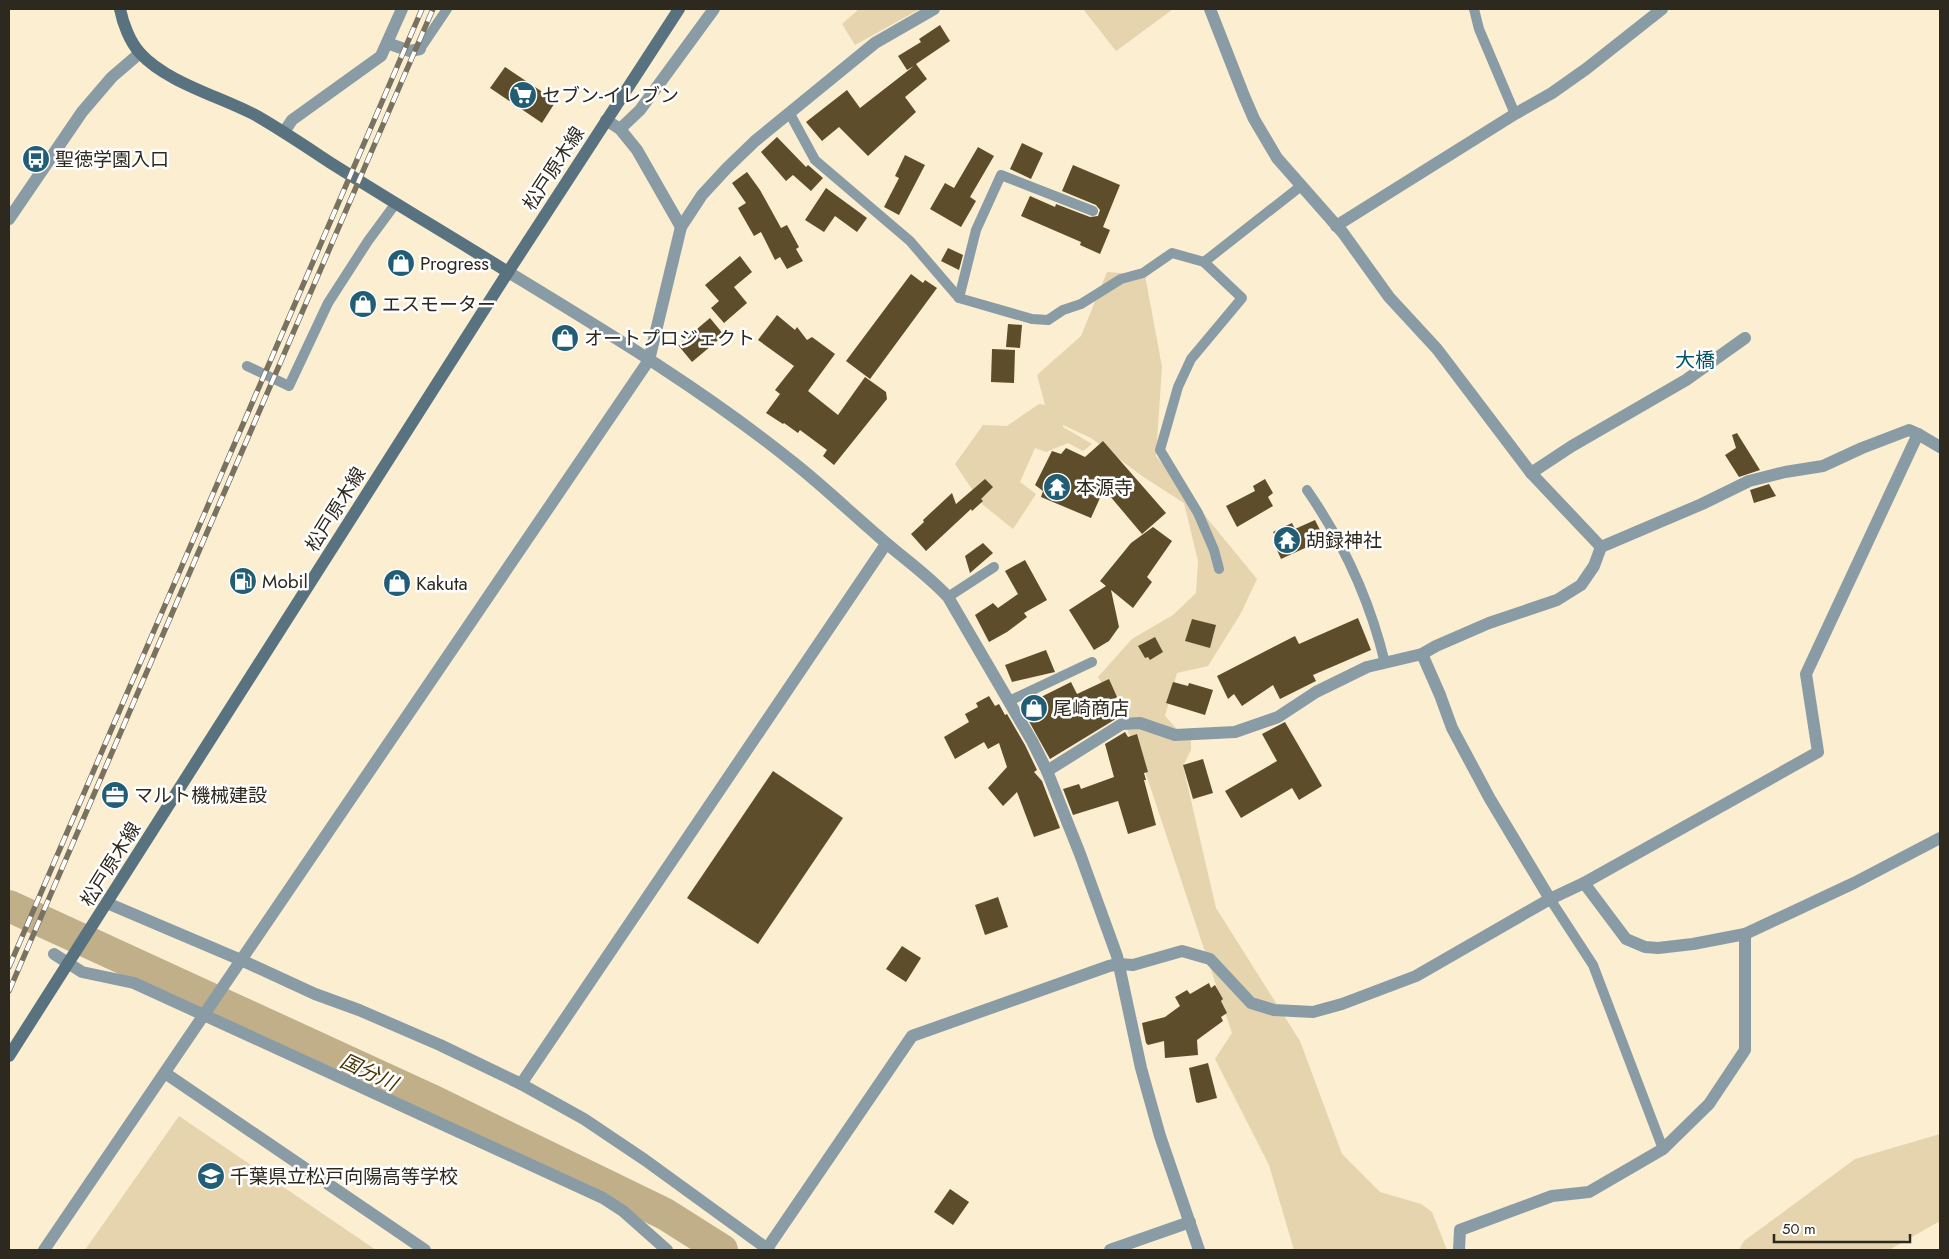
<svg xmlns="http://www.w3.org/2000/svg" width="1949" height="1259" font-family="Jost,'Noto Sans JP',sans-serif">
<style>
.green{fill:#e5d4ae}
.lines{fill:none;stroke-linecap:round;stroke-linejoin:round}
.river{stroke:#c0af89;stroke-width:32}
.building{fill:#5d4d2a}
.lane{stroke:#899ba4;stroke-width:10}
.street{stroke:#899ba4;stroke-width:12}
.secondary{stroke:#58737f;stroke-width:12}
.rail-casing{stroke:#7a7260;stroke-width:5.5}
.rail{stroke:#fff;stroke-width:4;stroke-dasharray:11;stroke-linecap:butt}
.labels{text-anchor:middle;stroke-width:5;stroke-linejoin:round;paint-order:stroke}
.poi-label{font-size:19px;fill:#2e291e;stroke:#fff;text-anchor:start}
.street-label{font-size:19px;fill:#2e291e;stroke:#fff}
.neighbourhood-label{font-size:20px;fill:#00536c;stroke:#fff}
.water-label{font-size:20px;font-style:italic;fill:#473502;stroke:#fff}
</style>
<rect width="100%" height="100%" fill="#fbeed1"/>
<g class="green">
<path d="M859 9H920L855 45 842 24Z"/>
<path d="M1083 9H1173L1116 51Z"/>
<path d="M1107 272 1145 275 1162 367 1156 456 1257 579 1241 613 1208 666 1177 673 1165 716 1177 729 1191 740V750L1183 766 1216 908 1300 1041 1342 1154 1380 1192 1421 1204 1432 1212 1447 1250H1294L1269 1165 1215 1059 1232 1033 1144 768 1118 709 1098 677 1132 639 1173 615 1196 593 1198 561 1184 503 1142 476 1091 438 1063 425V427L1092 444 1083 451 1068 443 1046 452 1035 448 1020 482 1036 494 1013 529 982 504 955 464 983 425 1007 426 1039 404 1045 405 1037 375 1081 336Z"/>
<path d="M179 1116 376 1250H85Z"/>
<path d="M1940 1134V1221L1889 1250H1739L1744 1241 1855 1159Z"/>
</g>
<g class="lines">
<path class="river" d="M9 906 429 1099 665 1214 722 1250"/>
</g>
<g class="building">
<path d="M940 25 950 41 916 64 927 79 905 97 916 112 868 156 839 127 822 141 806 122 847 90 860 108 914 66 907 70 898 56 921 42 919 39Z"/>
<path d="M505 67 556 101 542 123 490 88Z"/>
<path d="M777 137 806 167 808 165 823 178 811 191 793 175 786 181 761 152Z"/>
<path d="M1022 143 1043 153 1031 179 1010 169Z"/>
<path d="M978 147 994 156 970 197 976 201 961 227 930 209 945 183 954 188Z"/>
<path d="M905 155 925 165 899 215 884 207 899 178 895 176Z"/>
<path d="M1073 165 1120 185 1103 227 1110 230 1100 254 1080 245 1081 242 1021 216 1030 196 1055 207 1056 204 1090 217 1098 216 1100 210 1096 205 1062 191Z"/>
<path d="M747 172 760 190 781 228 787 225 799 247 796 249 803 261 787 269 780 257 775 260 761 232 754 236 738 208 746 203 732 183Z"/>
<path d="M826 188 867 218 857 232 835 216 824 232 805 220Z"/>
<path d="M948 248 963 255 959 270 941 261Z"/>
<path d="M740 256 752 272 734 287 747 303 724 323 711 308 719 301 705 285Z"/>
<path d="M911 274 923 283 925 280 937 288 870 379 846 361Z"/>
<path d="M777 315 795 330 797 327 807 340 812 337 835 354 808 391 838 415 865 377 886 392 887 399 834 465 823 456 827 450 800 430 798 433 784 423 783 424 766 413 780 394 775 390 794 366 758 340Z"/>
<path d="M710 318 724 335 692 362 678 345Z"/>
<path d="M1008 324 1022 325 1020 348 1006 347Z"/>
<path d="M992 349 1015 350 1014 383 991 382Z"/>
<path d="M1737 433 1760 470 1739 477 1725 455 1736 448 1732 435Z"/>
<path d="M1103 441 1166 513 1142 534 1104 489 1091 518 1041 497 1043 491 1035 485 1052 451 1061 454 1066 448 1085 457Z"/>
<path d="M985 479 993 487 981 499 983 501 972 511 971 509 926 551 911 534 924 522 923 520 952 493 956 504Z"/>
<path d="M1265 479 1273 493 1268 497 1273 506 1237 527 1226 506 1255 491 1253 486Z"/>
<path d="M1769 484 1776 496 1754 503 1750 490Z"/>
<path d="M1315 520 1322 534 1317 537 1318 542 1281 559 1273 541 1277 539 1273 532 1292 523 1295 529Z"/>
<path d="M1153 527 1172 541 1147 577 1152 582 1133 608 1111 590 1119 627 1109 641 1094 650 1069 610 1106 586 1100 581 1131 543Z"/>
<path d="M983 543 993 553 970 573 965 556Z"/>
<path d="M1025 560 1047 600 1024 613 1027 617 1007 632 989 642 975 615 993 603 998 608 1018 594 1005 571Z"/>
<path d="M1358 618 1371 650 1313 675 1316 681 1280 699 1273 685 1242 706 1234 694 1228 699 1217 676 1295 636 1299 644Z"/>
<path d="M1192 619 1216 625 1210 648 1185 641Z"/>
<path d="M1155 637 1163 652 1150 660 1148 657 1145 658 1138 646Z"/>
<path d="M1046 650 1055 672 1012 682 1005 665Z"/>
<path d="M1109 679 1117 697 1112 700 1119 717 1050 759 1021 707 1071 682 1077 694Z"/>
<path d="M1173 682 1188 686 1189 683 1213 690 1205 715 1166 703Z"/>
<path d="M989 696 995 706 999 704 1005 715 1007 714 1025 745 1037 770 1034 772 1042 781 1060 828 1034 837 1017 792 1003 806 988 788 1007 767 999 743 988 749 984 742 955 759 944 737 969 722 965 714 978 707 976 703Z"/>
<path d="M1285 722 1322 786 1299 800 1292 788 1241 818 1225 791 1277 761 1262 734Z"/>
<path d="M1125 732 1128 737 1137 734 1148 772 1144 773 1146 780H1144L1156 825 1128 834 1118 801 1073 815 1063 789 1079 784 1081 789 1114 777 1105 744Z"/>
<path d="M1203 759 1213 793 1193 799 1183 765Z"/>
<path d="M773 771 843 818 758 944 687 898Z"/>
<path d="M998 897 1008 927 985 935 975 905Z"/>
<path d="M902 946 921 958 906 982 886 969Z"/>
<path d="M1209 983 1211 988 1215 985 1223 999 1221 1001 1227 1013 1221 1017 1223 1021 1197 1040 1198 1055 1165 1058 1164 1041 1148 1045 1146 1043 1142 1023 1165 1017 1180 1006 1175 997 1187 990 1190 994Z"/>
<path d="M1208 1063 1217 1098 1198 1103 1196 1102 1189 1068Z"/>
<path d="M950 1189 969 1202 953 1225 934 1212Z"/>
</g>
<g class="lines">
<g class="lane">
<path d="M1474 9 1479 29 1515 114"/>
<path d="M420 49 447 9"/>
<path d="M790 114 815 160 910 241 959 298 1032 319 1048 320 1063 310 1081 304 1121 279 1143 273 1172 253 1204 262"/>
<path d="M959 298 976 230 1001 175 1093 211"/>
<path d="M247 366 289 386 328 303 368 241 396 203"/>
<path d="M1307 490C1343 542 1370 601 1385 663"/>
<path d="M1219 569 1214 550 1198 513 1160 450 1178 387 1191 359 1242 298 1204 262 1301 186"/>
<path d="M948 597 994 567"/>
<path d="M1009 701 1092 662"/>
<path d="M1550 899 1593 965 1663 1149"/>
</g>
<g class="street">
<path d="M1210 9 1244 96 1254 119 1277 158 1343 233 1389 297 1437 349 1531 473 1572 446 1686 380 1745 338"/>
<path d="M387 43 410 51 420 49"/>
<path d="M606 120 620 129 640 110 714 9"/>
<path d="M620 129 637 150 681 227"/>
<path d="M284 132 292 120 381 56 402 9"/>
<path d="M9 219 82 112 112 77 140 53"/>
<path d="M1336 226 1515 114 1552 93 1586 69 1662 9"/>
<path d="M508 272C605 331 705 391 794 463 823 486 849 511 877 535 900 556 927 574 948 597L1032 741 1047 771 1080 854 1117 956 1141 1068 1160 1136 1199 1250"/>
<path d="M1531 473 1601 547"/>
<path d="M1422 654 1440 695 1452 728 1490 799 1550 899"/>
<path d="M1047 771 1122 724 1140 723 1175 735 1235 732 1278 717 1316 692 1367 667 1422 654 1436 646 1489 623 1557 600 1581 585 1594 566 1601 547 1702 504 1749 481 1785 472 1823 466 1862 448 1909 430 1918 434"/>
<path d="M1584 883 1626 939 1645 947 1658 948 1693 944 1745 934 1854 883 1940 838"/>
<path d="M107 903 241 960 315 994 359 1010 440 1045 521 1084 584 1119 645 1160 769 1250"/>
<path d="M54 954 82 972 134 983 603 1198 623 1211 667 1250"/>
<path d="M165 1073 425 1250"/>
<path d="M521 1084 886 544"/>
<path d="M44 1250 649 360 681 227 702 195 727 168 755 141 875 43 934 9"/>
<path d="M766 1250 912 1036 1109 966 1119 964 1133 965 1182 951 1210 959 1251 1003 1274 1010 1313 1012 1342 1004 1416 976 1550 899 1584 883 1818 752 1806 674 1918 434 1940 447"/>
<path d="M1110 1250 1190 1222"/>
<path d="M1459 1250 1460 1230 1552 1196 1589 1192 1663 1149 1709 1104 1745 1050V934"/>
</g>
<g class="secondary">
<path d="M120 9C123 24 130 42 140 53 167 83 222 97 257 116 283 131 308 148 334 165 391 201 450 236 508 272"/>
<path d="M9 1056 508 272 679 9"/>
</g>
<g class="rail-casing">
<g id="rail">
<path d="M9 967 422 9"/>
<path d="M9 991 433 9"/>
</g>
</g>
<use href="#rail" class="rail"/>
</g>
<defs>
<g id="supermarket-disc" transform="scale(1.4375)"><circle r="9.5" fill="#215e75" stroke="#fff"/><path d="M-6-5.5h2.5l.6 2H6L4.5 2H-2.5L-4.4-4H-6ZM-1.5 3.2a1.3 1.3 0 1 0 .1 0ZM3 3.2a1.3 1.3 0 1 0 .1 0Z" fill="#fff"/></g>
<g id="bus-disc" transform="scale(1.4375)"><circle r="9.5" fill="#215e75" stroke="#fff"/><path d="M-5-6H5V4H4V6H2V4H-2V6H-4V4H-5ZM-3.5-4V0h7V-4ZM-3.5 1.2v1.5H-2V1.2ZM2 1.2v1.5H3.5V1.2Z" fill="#fff"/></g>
<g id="shop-disc" transform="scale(1.4375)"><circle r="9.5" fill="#215e75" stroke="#fff"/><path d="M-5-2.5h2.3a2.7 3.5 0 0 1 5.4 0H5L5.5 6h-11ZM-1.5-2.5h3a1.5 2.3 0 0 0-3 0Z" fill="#fff"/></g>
<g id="temple-disc" transform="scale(1.4375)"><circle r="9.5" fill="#215e75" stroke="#fff"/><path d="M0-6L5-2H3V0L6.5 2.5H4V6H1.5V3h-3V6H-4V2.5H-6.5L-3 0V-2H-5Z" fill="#fff"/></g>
<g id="fuel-disc" transform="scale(1.4375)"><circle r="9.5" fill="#215e75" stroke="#fff"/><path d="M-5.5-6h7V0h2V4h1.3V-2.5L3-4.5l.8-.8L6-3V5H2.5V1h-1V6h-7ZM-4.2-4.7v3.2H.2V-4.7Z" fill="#fff"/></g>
<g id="office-disc" transform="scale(1.4375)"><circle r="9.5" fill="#215e75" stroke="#fff"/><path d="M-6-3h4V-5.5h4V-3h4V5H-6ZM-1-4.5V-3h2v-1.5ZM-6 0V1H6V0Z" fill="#fff"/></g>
<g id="school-disc" transform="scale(1.4375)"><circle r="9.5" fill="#215e75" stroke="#fff"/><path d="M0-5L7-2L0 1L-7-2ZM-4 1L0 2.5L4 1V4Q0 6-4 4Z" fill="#fff"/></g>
</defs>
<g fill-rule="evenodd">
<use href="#supermarket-disc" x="523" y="95"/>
<use href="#bus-disc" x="36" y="159"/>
<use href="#shop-disc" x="401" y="263"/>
<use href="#shop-disc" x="363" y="304"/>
<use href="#shop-disc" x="565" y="338"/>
<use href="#temple-disc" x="1057" y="487"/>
<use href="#temple-disc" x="1287" y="540"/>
<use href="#fuel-disc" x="243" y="581"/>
<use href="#shop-disc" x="397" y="583"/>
<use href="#shop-disc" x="1034" y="708"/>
<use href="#office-disc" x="115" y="795"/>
<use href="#school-disc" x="211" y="1176"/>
</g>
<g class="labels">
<g class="poi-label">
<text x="542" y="102">セブン-イレブン</text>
<text x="55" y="166">聖徳学園入口</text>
<text x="420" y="270">Progress</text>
<text x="382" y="311">エスモーター</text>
<text x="584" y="345">オートプロジェクト</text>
<text x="1076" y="494">本源寺</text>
<text x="1306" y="547">胡録神社</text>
<text x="262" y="588">Mobil</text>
<text x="416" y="590">Kakuta</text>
<text x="1053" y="715">尾崎商店</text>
<text x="134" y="802">マルト機械建設</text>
<text x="230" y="1183">千葉県立松戸向陽高等学校</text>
</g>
<g class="street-label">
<text transform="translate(553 168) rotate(-57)" y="7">松戸原木線</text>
<text transform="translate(335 509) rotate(-58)" y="7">松戸原木線</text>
<text transform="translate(110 864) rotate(-58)" y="7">松戸原木線</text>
</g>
<g class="neighbourhood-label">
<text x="1695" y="367">大橋</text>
</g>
<g class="water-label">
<text transform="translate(369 1072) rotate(25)" y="7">国分川</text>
</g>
</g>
<rect width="1949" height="1259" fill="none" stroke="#2e291e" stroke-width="20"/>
<path d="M1774 1234v8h136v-8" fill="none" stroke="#2e291e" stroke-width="2.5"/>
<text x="1782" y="1234" font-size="15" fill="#2e291e" stroke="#ffffff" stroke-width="4" paint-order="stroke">50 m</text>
</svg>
